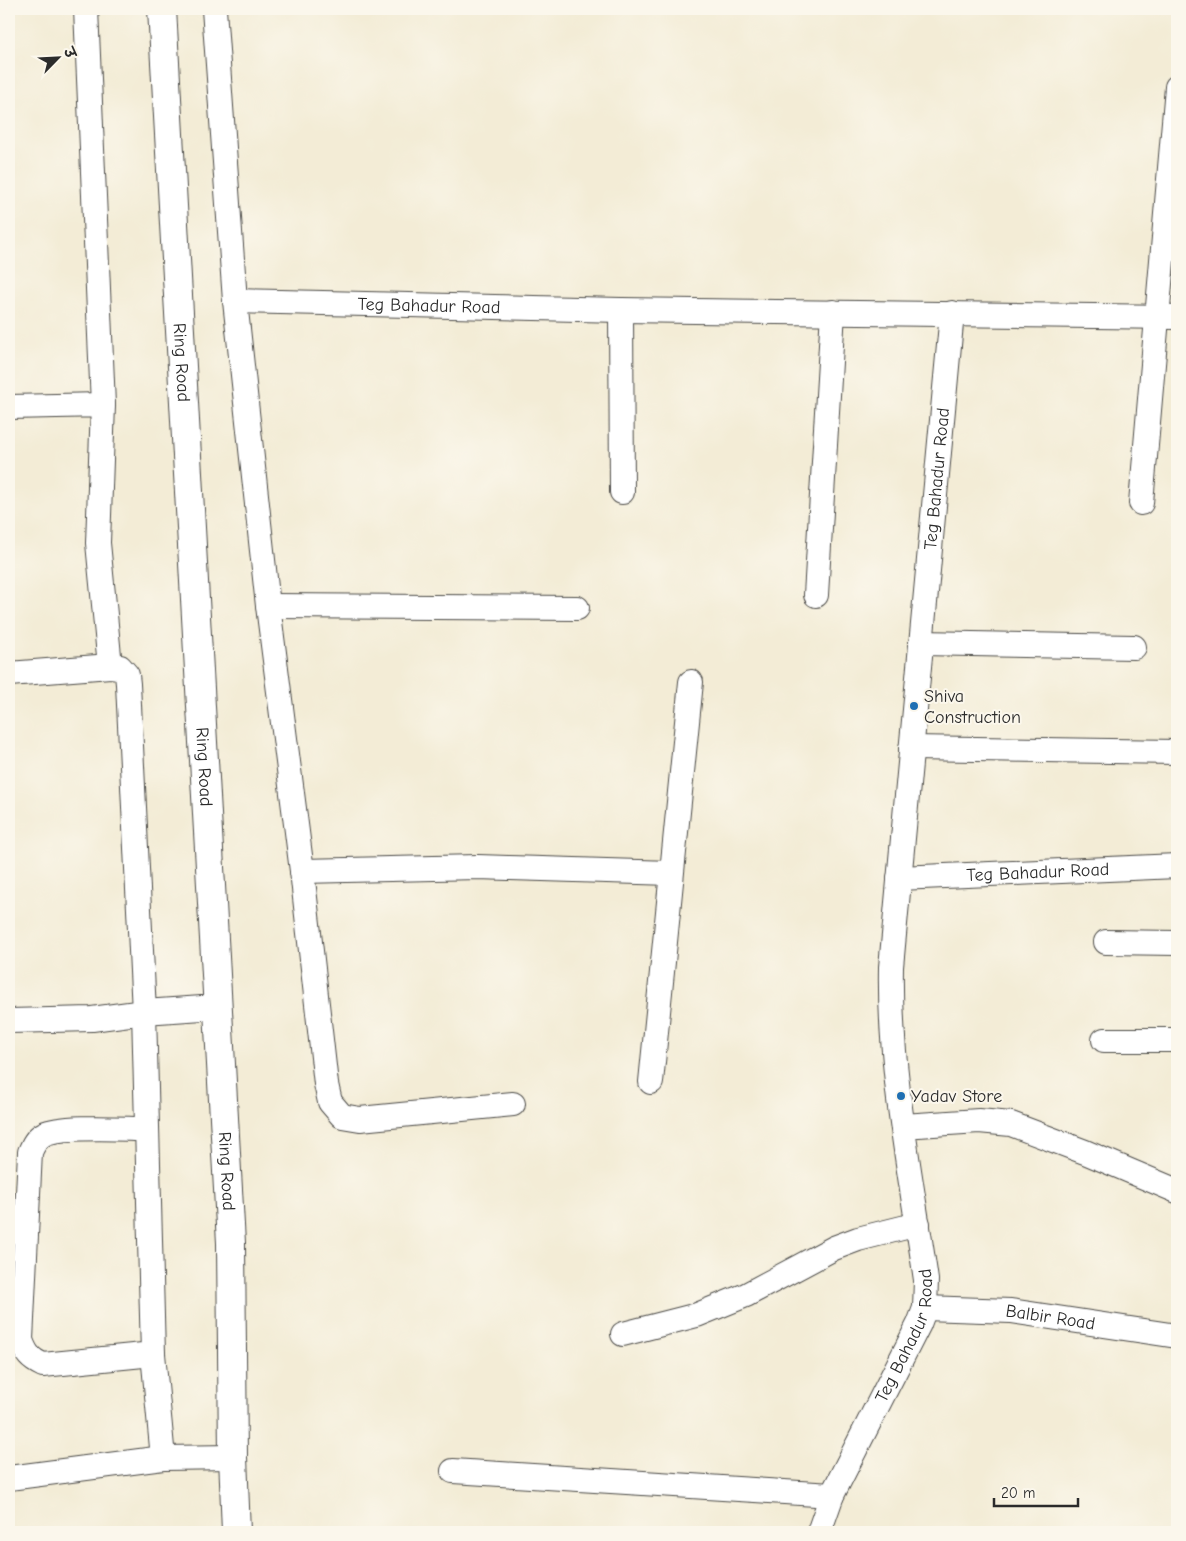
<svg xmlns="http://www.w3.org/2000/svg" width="1186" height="1541" font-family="'Comic Neue','Playpen Sans Deva',sans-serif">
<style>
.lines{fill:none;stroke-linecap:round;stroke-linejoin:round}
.street-casing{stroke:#494845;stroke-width:26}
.secondary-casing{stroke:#494845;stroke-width:30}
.street{stroke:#fff;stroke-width:24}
.secondary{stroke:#fff;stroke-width:28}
.poi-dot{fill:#1f6fb2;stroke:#fbf7ec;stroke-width:2}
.labels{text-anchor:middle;stroke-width:4;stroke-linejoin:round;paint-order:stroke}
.street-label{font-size:18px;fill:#2b2b2b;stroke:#fbf7ec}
.poi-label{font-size:18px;fill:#2b2b2b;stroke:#fbf7ec;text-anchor:start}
</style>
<rect width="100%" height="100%" fill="#fbf7ec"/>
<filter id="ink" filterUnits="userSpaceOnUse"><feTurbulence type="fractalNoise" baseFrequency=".02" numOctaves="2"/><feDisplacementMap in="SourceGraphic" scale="10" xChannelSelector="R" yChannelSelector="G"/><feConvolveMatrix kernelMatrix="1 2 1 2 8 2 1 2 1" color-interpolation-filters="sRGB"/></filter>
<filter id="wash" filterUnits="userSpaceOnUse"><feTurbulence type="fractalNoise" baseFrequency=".0096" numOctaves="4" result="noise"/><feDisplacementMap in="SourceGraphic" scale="20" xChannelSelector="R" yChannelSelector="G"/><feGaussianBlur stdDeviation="1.12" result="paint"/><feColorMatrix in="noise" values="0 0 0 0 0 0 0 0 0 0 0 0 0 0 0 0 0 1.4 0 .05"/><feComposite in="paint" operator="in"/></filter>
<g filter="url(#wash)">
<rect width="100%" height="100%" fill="#f3ecd6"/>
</g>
<g filter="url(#ink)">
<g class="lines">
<g class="street-casing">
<g id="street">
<path d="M86 9 103 405"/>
<path d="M214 9 235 301 268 606 302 871 326 1084 330 1102 342 1116 360 1119 513 1104"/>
<path id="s1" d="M235 301 621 310 1177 317"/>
<path d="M621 310 622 492"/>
<path d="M9 407 103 405 98 543 110 666 120 667 127 675 128 684 144 1012 92 1019 9 1021"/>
<path d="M1141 503 1177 87"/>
<path d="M816 595 833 312"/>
<path d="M268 606 577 608"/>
<path d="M921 643 1134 647"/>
<path d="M9 674 110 666"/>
<path d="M911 748 1177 752"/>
<path d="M302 871 478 867 671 873"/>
<path id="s2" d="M899 878 1177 866"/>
<path d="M1106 942 1177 943"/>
<path d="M1104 1040H1177"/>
<path d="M651 1082 691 682"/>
<path d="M903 1126 979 1121 1011 1124 1085 1152 1177 1191"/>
<path d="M146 1129C124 1129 62 1125 44 1134 36 1138 33 1145 30 1152L21 1340C26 1354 30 1359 43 1365L153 1354 144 1012 217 1007"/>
<path id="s3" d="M925 1308 1011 1311 1177 1336"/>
<path d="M623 1334 697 1315 746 1295 834 1248 858 1239 918 1224"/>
<path d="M153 1354 163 1458"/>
<path d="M453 1471 832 1495"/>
<path d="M9 1478 163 1458 233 1457"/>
<path id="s4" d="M819 1532 832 1495 919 1324 925 1308 926 1280C911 1176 889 1072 891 967L952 313"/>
</g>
</g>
<g class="secondary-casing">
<g id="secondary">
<path id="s5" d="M162 9 231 1243 233 1457 236 1532"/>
</g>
</g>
<use href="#street" class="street"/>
<use href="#secondary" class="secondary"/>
</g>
</g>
<g class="poi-dot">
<circle cx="914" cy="706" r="5"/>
<circle cx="901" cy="1096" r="5"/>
</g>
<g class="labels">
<g class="street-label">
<text dy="6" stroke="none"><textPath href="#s1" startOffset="194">Teg Bahadur Road</textPath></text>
<text dy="6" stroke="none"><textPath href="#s5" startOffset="354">Ring Road</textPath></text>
<text dy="6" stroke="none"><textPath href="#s4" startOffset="1082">Teg Bahadur Road</textPath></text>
<text dy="6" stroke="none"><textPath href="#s5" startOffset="759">Ring Road</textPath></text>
<text dy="6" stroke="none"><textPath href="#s2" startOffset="139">Teg Bahadur Road</textPath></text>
<text dy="6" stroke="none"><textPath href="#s5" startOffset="1164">Ring Road</textPath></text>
<text dy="6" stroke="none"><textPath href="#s3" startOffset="126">Balbir Road</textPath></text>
<text dy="6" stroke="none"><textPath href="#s4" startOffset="216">Teg Bahadur Road</textPath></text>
</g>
<g class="poi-label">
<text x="924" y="702">Shiva<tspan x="924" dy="21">Construction</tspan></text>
<text x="911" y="1102">Yadav Store</text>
</g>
</g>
<rect width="1186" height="1541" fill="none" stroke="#fbf7ec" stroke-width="30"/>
<g transform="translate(58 58) rotate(66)" stroke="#fbf7ec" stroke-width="4" paint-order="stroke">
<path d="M0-4L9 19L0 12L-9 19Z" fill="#2b2b2b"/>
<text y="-8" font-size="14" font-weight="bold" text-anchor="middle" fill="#2b2b2b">उ</text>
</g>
<path d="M994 1498v8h84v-8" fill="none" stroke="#2b2b2b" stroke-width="2.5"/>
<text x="1001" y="1498" font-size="15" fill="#2b2b2b" stroke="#fbf7ec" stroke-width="4" paint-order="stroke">20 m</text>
</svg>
